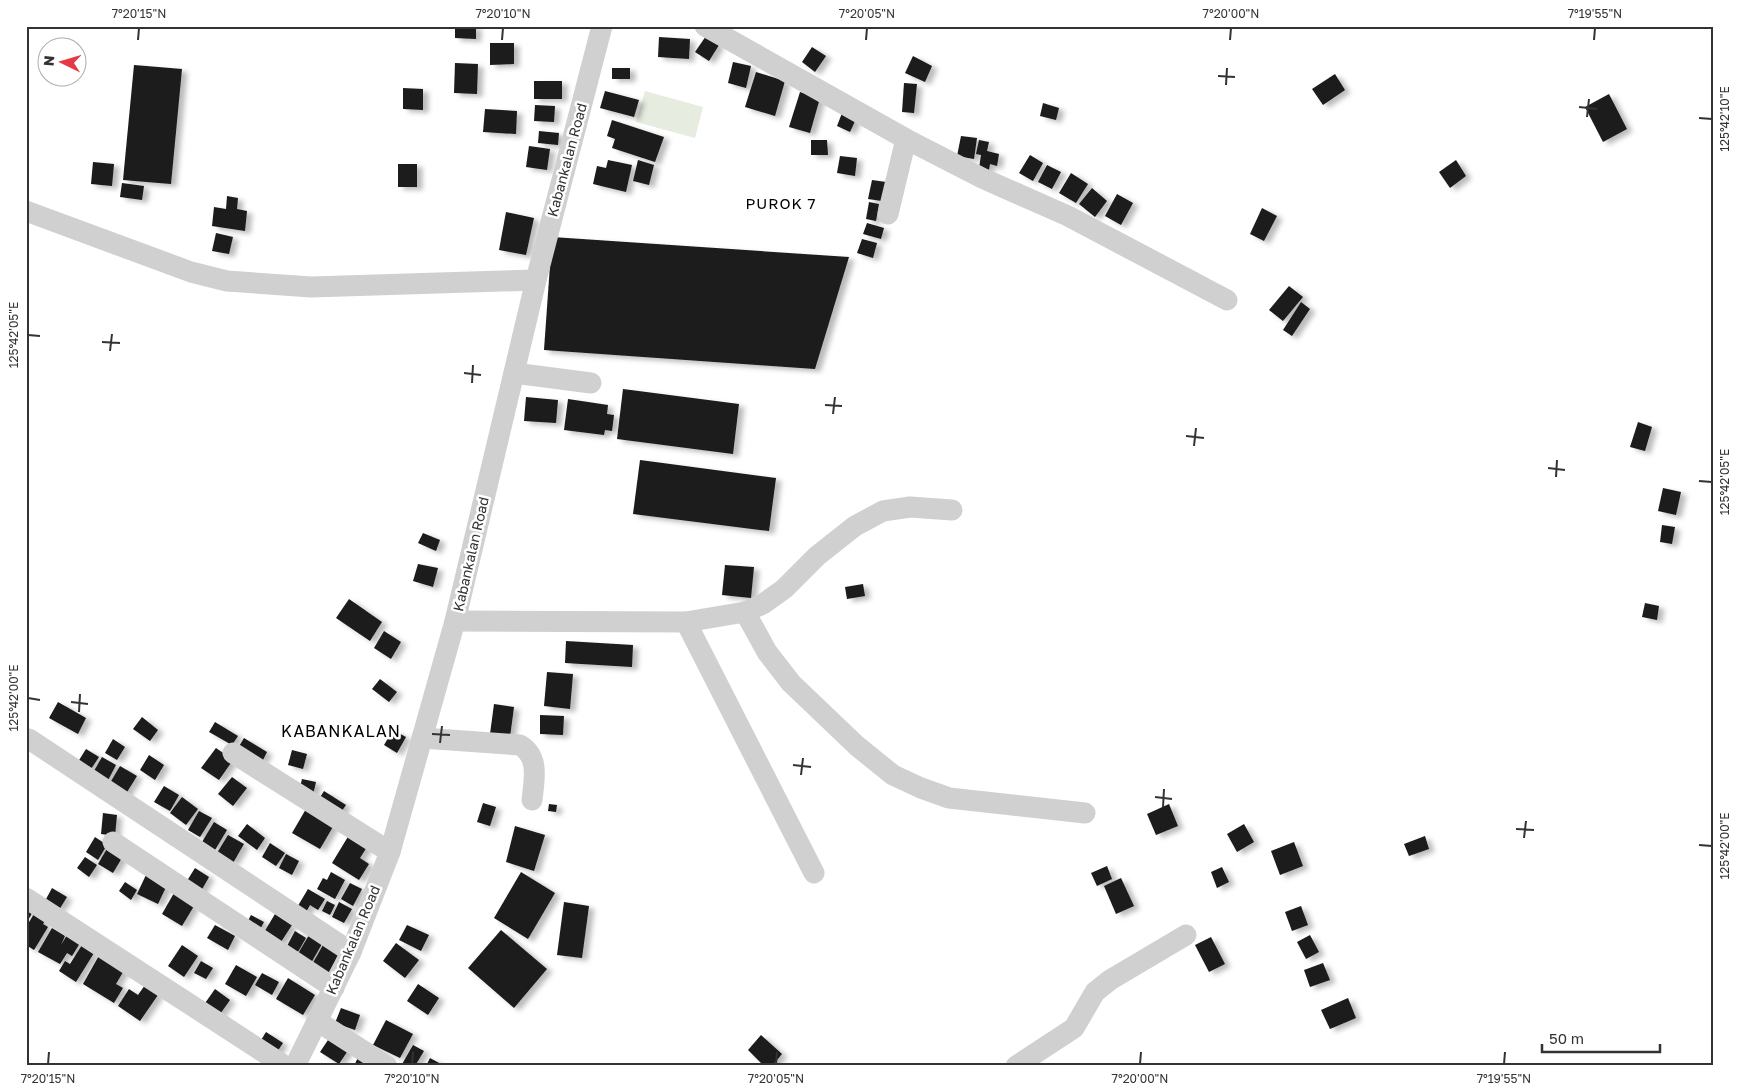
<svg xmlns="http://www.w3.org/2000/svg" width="1739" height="1092" font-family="'Golos Text',sans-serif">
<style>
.grass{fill:#e6ecdf}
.building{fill:#1a1a1a;filter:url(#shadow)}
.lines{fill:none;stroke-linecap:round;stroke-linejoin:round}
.minor{stroke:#d0d0d0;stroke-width:21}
.ticks{fill:none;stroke:#333;stroke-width:2}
.labels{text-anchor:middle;stroke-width:5;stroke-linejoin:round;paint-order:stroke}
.street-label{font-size:14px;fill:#333;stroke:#fff}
.neighbourhood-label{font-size:15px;letter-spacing:1px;fill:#000;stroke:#fff}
.quarter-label{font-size:16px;letter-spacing:1px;fill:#000;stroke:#fff}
.neatline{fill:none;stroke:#333;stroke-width:2}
.ticks-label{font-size:12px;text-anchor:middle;fill:#333}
</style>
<defs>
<filter id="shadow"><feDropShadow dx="5.5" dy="3" stdDeviation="2.5" flood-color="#0004"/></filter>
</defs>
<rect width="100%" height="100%" fill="#fff"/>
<path class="grass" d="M645 91 703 107 695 138 636 122Z"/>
<g class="building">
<path d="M455 26H476V39L455 38Z"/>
<path d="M706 36 719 45 709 61 695 52Z"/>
<path d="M659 37 690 39 689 59 658 57Z"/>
<path d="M490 43H514V64L490 65Z"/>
<path d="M812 47 826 56 815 72 802 62Z"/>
<path d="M913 56 932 66 925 82 905 73Z"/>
<path d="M733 62 751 66 746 88 728 83Z"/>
<path d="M455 63 478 64 477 94 454 93Z"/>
<path d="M134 65 182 69 171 184 123 180Z"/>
<rect x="612" y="68" width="18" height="11"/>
<path d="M756 72 785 81 775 116 745 107Z"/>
<path d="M1335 74 1345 90 1323 105 1312 89Z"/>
<rect x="534" y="81" width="28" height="18"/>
<path d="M904 83 917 84 914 113 902 112Z"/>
<path d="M403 88 423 89V110L403 109Z"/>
<path d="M605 91 639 100 634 117 600 108Z"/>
<path d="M800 92 820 98 810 133 789 127Z"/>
<path d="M1609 94 1627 129 1603 142 1585 107Z"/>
<path d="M1043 103 1059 108 1056 120 1040 116Z"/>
<path d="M535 105 555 106 554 122 534 121Z"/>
<path d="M485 109 517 111 516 134 483 132Z"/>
<path d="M842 113 856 119 850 132 837 126Z"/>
<path d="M612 120 664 137 655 162 612 148 615 139 607 136Z"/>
<path d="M539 131 559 133 558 145 538 143Z"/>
<path d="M961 136 977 138 974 159 957 156Z"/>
<path d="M811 140H827L828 155H811Z"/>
<path d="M979 140 989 142 987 151 999 154 997 166 990 164 989 170 979 168 981 155 976 154Z"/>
<path d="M529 146 550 149 547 170 526 167Z"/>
<path d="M1030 155 1043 163 1033 181 1019 173Z"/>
<path d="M840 156 857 158 855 176 837 173Z"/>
<path d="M608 160 632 165 626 192 593 184 597 166 606 168Z"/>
<path d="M638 160 654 165 649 185 633 181Z"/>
<path d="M1456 160 1466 176 1450 188 1439 172Z"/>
<path d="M93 162 114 164 112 186 91 184Z"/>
<rect x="398" y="164" width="19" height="23"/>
<path d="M1047 165 1061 172 1052 189 1038 182Z"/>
<path d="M1071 173 1088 184 1076 203 1059 193Z"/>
<path d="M872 180 886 182 882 201 868 199Z"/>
<path d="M122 183 144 186 142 200 120 197Z"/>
<path d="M1092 188 1107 201 1095 217 1079 204Z"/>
<path d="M1117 194 1133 203 1121 225 1105 216Z"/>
<path d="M227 196 238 198 237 209 247 211 245 231 212 226 214 207 226 209Z"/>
<path d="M869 202 879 204 876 221 866 219Z"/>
<path d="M1262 208 1277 216 1264 241 1250 234Z"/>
<path d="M506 212 534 218 526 255 499 250Z"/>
<path d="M867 223 884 228 881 239 863 234Z"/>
<path d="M216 233 233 237 229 254 212 251Z"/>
<path d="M552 237 849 257 815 369 544 350Z"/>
<path d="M862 239 877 243 873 258 857 253Z"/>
<path d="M1289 286 1303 297 1283 321 1269 310Z"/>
<path d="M1301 302 1310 309 1292 336 1283 330Z"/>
<path d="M623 389 739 404 733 454 617 439Z"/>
<path d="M526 397 558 400 556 423 524 421Z"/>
<path d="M568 399 608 405 607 414 614 415 612 431 605 430 604 435 564 430Z"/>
<path d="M1638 422 1652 427 1645 451 1630 447Z"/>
<path d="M640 460 776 478 769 531 633 514Z"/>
<path d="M1663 488 1681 492 1676 515 1658 511Z"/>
<path d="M1662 525 1675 527 1672 544 1660 542Z"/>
<path d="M423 533 440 540 436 551 418 543Z"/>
<path d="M418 564 438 568 433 587 413 581Z"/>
<path d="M725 565 754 567 751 598 722 595Z"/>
<path d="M863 584 865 596 847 599 845 587Z"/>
<path d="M349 599 382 622 370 641 336 618Z"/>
<path d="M1645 603 1659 606 1657 620 1642 617Z"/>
<path d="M384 631 401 642 391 659 374 648Z"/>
<path d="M566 641 633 645 632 667 565 663Z"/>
<path d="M547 672 573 674 570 709 544 706Z"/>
<path d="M380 679 397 692 389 702 372 689Z"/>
<path d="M58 702 86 718 78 734 49 718Z"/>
<path d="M494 704 514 707 510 737 490 734Z"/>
<path d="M540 715 564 716 563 735 540 734Z"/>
<path d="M142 717 158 730 150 741 133 729Z"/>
<path d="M215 722 238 736 232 745 209 732Z"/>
<path d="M393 730 406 737 397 753 384 745Z"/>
<path d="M244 738 267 752 262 762 238 748Z"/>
<path d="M113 739 125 747 117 760 105 753Z"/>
<path d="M216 748 233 760 219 780 201 768Z"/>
<path d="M86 749 99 757 89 772 76 765Z"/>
<path d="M292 750 307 754 303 769 288 765Z"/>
<path d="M149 755 164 765 155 780 140 770Z"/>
<path d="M102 757 116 765 105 786 90 778Z"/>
<path d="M120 766 137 776 124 797 107 788Z"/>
<path d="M232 777 247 788 233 806 218 794Z"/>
<path d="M302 779 316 782 313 795 299 792Z"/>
<path d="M164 786 179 795 170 811 154 802Z"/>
<path d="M324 791 346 805 339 815 317 802Z"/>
<path d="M182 797 198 809 186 825 170 813Z"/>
<path d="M483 803 496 807 490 826 477 822Z"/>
<path d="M549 804 557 805 556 812 548 811Z"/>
<path d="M1169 804 1178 826 1156 835 1147 814Z"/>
<path d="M306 809 334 825 320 849 292 833Z"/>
<path d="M199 811 212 818 200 837 188 830Z"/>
<path d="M103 813 117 815 115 836 101 834Z"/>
<path d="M214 822 227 830 215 850 202 842Z"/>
<path d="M247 824 265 838 257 850 238 836Z"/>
<path d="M1244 824 1254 842 1237 852 1227 834Z"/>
<path d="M515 826 545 835 534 871 506 862Z"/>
<path d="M228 835 244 844 233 863 217 853Z"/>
<path d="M349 835 367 847 360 858 369 864 359 880 332 863Z"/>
<path d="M1425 836 1429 849 1409 856 1404 844Z"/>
<path d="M95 837 107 845 98 860 86 852Z"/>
<path d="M1294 842 1303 866 1280 875 1271 851Z"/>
<path d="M270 843 285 853 276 866 262 857Z"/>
<path d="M108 847 123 856 113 873 98 864Z"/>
<path d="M286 854 299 861 292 875 279 868Z"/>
<path d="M85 857 97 865 89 877 77 868Z"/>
<path d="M1107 866 1112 879 1097 886 1091 873Z"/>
<path d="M1222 867 1229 882 1217 888 1211 872Z"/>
<path d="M195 868 209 877 200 893 185 884Z"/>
<path d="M331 872 345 880 335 899 317 889 323 878 327 880Z"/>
<path d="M521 872 555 893 528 939 494 918Z"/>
<path d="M146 875 167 885 158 904 137 894Z"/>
<path d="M1121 878 1134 906 1116 914 1104 886Z"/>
<path d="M125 882 137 890 131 900 119 891Z"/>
<path d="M350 883 362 889 353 906 341 899Z"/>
<path d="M52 888 67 897 59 910 45 901Z"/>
<path d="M308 889 325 899 318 910 310 905 305 914 296 909Z"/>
<path d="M174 893 194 906 182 926 162 914Z"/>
<path d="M327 901 335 905 330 915 322 911Z"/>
<path d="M339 902 352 909 344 923 332 917Z"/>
<path d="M564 902 589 906 582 958 557 955Z"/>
<path d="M26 903 35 908 26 924Z"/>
<path d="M1301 906 1308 925 1292 931 1285 912Z"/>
<path d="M34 914 45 921 43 924 48 927 34 950 26 945V927Z"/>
<path d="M275 914 292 925 279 945 263 934Z"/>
<path d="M251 915 264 922 258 933 245 926Z"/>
<path d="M215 925 235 936 228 950 207 938Z"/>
<path d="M407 925 429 935 421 951 399 940Z"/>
<path d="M52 928 65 936 61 945 67 935 80 943 72 956 67 953 60 964 38 952Z"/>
<path d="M501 930 547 969 514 1008 468 968Z"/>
<path d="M295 931 306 938 298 952 287 946Z"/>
<path d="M309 935 323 942 310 965 296 957Z"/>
<path d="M1310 935 1319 952 1306 959 1297 942Z"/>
<path d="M1211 937 1225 964 1209 972 1195 945Z"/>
<path d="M396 943 419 960 405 978 383 961Z"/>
<path d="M82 945 94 953 76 982 59 971 65 961 70 964Z"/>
<path d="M182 945 198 956 184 977 168 966Z"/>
<path d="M323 945 339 954 326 977 310 968Z"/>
<path d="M101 952 126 967 116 984 123 988 114 1003 83 984Z"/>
<path d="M201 961 213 968 206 979 194 973Z"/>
<path d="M1323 963 1330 980 1310 987 1304 970Z"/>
<path d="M236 965 257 977 246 996 225 984Z"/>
<path d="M262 973 279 982 272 995 255 985Z"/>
<path d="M288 978 315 995 303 1015 276 999Z"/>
<path d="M418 984 439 998 428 1015 407 1001Z"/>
<path d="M145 985 158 995 140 1021 118 1006 129 989 138 995Z"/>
<path d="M215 989 230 1000 218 1017 203 1006Z"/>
<path d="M1348 998 1356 1018 1330 1029 1321 1010Z"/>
<path d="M341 1008 360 1015 355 1030 335 1023Z"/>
<path d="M386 1020 413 1034 400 1058 373 1045Z"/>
<path d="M266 1032 283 1043 275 1055 258 1045Z"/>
<path d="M332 1034 351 1046 339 1064 320 1052Z"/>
<path d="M761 1035 782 1054 772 1066H764L748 1050Z"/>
<path d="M413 1045 424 1051 415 1066H401Z"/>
<path d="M359 1055 368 1060 365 1066H354Z"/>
<path d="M430 1058 441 1064 440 1066H426Z"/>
</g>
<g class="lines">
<g class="minor">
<path d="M705 26 906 139 982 178 1068 216 1227 300"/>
<path d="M26 211 191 272 227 281 311 287 536 280"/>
<path d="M888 214 906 139"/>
<path d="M514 373 591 383"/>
<path d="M745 612 767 652 791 683 857 746 893 775 921 788 949 798 1085 813"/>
<path d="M455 621 686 622 745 612 763 604 784 589 817 556 855 526 883 511 910 507 952 510"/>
<path d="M686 622 814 873"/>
<path d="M422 738 520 745C540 757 534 780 532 800"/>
<path d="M29 739 351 952"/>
<path d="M233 753 390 852"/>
<path d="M113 842 334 988"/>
<path d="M26 898 285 1066"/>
<path d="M317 1021 387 1066"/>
<path d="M295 1066 351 952 390 852 455 621 536 280 602 26"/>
<path d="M1016 1066 1074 1028 1095 992 1110 980 1186 935"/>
</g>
</g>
<path class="ticks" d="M138 40 139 28M502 40 503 28M866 40 867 28M1230 40 1231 28M1594 40 1595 28M1218 76 1235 77M1226 85 1227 68M1579 107 1597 109M1587 117 1589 99M1699 118 1712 119M28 335 40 336M102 342 120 343M110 351 112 334M464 373 481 375M472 383 473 365M825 405 842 406M833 414 835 397M1186 436 1204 438M1194 446 1196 428M1548 468 1565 470M1556 477 1557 460M1699 481 1712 482M28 698 40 700M71 702 88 704M79 712 80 694M432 734 450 735M440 743 442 726M793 765 811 767M801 775 803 758M1155 797 1172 799M1163 807 1164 789M1516 829 1534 830M1524 838 1526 821M1699 845 1712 846M48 1064 49 1052M412 1064 413 1052M776 1064 777 1052M1140 1064 1141 1052M1504 1064 1505 1052"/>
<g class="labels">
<g class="street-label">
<text transform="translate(567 160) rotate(-75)" y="5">Kabankalan Road</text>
<text transform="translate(471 554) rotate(-77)" y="5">Kabankalan Road</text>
<text transform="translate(353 940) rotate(-67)" y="5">Kabankalan Road</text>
</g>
<g class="neighbourhood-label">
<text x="781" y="209">PUROK 7</text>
</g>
<g class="quarter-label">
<text x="341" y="737">KABANKALAN</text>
</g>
</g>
<rect width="1739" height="1092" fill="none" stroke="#ffffff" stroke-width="55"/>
<g transform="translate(62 62) rotate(275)"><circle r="24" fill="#ffffff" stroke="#adadad"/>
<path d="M0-4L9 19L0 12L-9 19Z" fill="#e63946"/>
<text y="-8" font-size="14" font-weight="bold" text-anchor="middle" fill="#333333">N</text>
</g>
<path d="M1542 1044v8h118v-8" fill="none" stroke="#333333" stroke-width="2.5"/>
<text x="1549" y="1044" font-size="15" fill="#333333" stroke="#ffffff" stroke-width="4" paint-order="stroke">50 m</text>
<rect x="28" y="28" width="1684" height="1036" class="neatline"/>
<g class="ticks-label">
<text x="139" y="18">7°20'15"N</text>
<text x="503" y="18">7°20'10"N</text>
<text x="867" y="18">7°20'05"N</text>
<text x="1231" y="18">7°20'00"N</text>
<text x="1595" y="18">7°19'55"N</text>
<text transform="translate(1725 119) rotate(-90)" y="4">125°42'10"E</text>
<text transform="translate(14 335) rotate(-90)" y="4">125°42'05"E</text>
<text transform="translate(1725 482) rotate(-90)" y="4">125°42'05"E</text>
<text transform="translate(14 698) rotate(-90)" y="4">125°42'00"E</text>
<text transform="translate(1725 846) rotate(-90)" y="4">125°42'00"E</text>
<text x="48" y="1083">7°20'15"N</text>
<text x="412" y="1083">7°20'10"N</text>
<text x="776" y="1083">7°20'05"N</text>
<text x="1140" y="1083">7°20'00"N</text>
<text x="1504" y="1083">7°19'55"N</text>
</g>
</svg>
